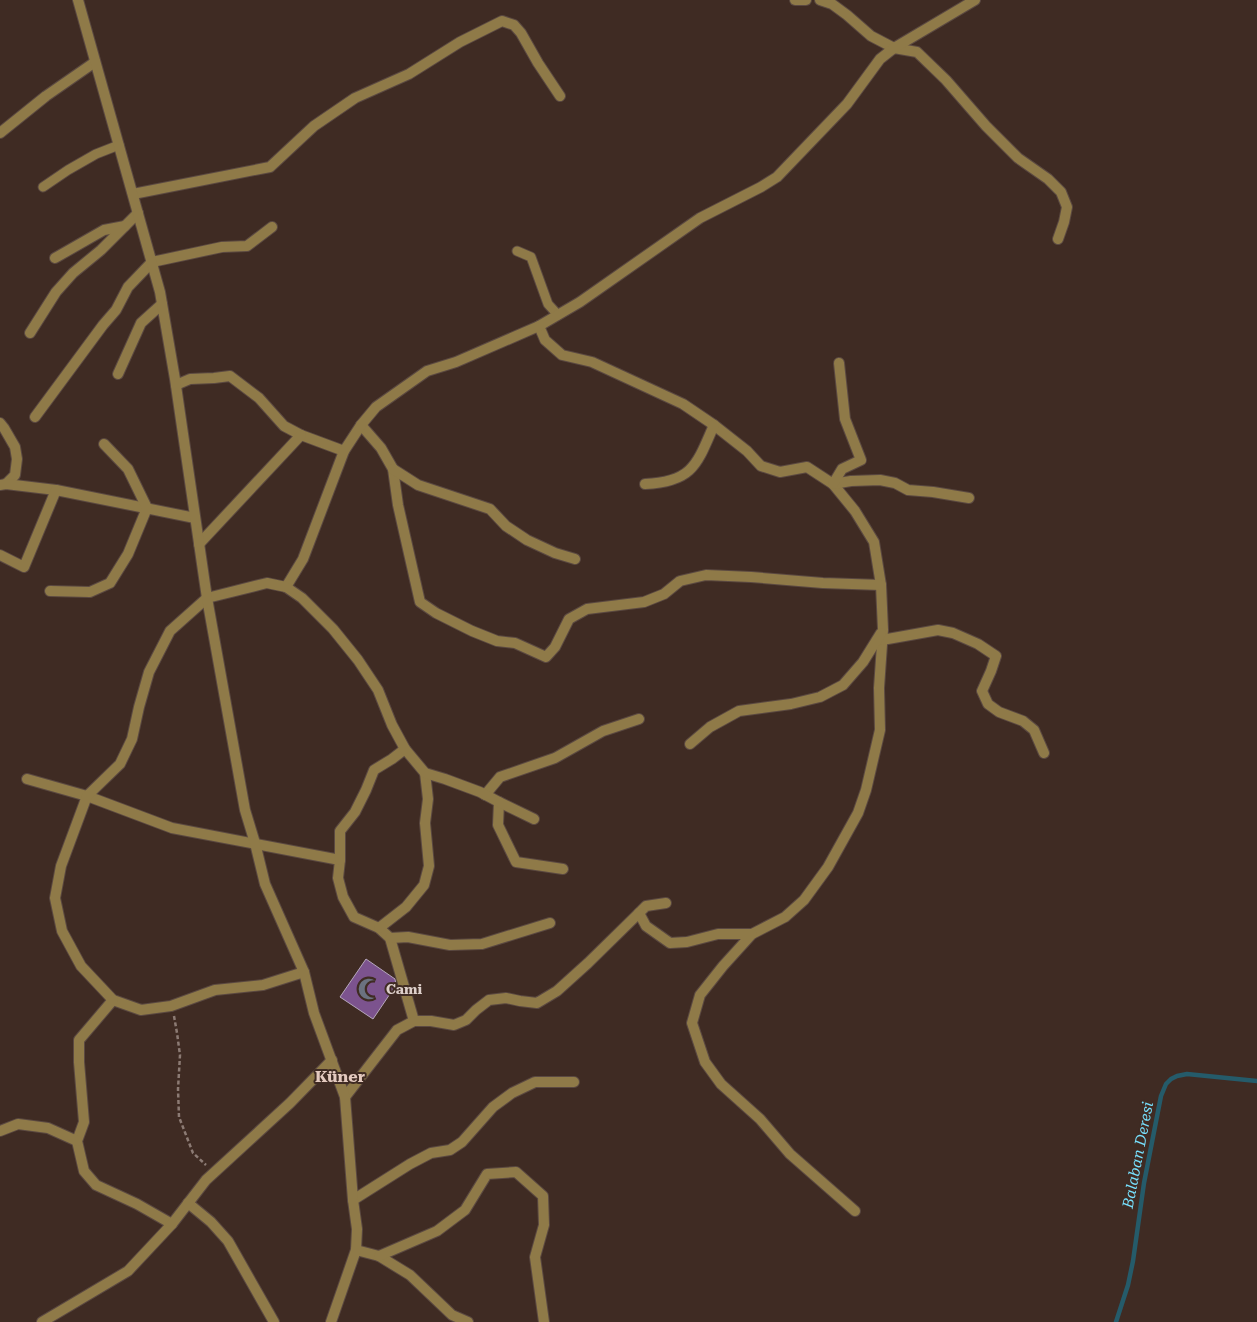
<svg xmlns="http://www.w3.org/2000/svg" width="1257" height="1322" font-family="'Roboto Serif',serif">
<style>
.lines{fill:none;stroke-linecap:round;stroke-linejoin:round}
.stream{stroke:#255b6a;stroke-width:4.5}
.building{fill:#7c538e;stroke:#b5a7bc}
.service-casing{stroke:#5b4941;stroke-width:11}
.minor-casing{stroke:#5b4941;stroke-width:12}
.tertiary-casing{stroke:#5b4941;stroke-width:12}
.path{stroke:#8c7b74;stroke-width:2.5;stroke-dasharray:4 2.5;stroke-linecap:butt}
.service{stroke:#8f7a48;stroke-width:9}
.minor{stroke:#8f7a48;stroke-width:10}
.tertiary{stroke:#8f7a48;stroke-width:10}
.labels{text-anchor:middle;stroke-width:4;stroke-linejoin:round;paint-order:stroke}
.poi-label{font-size:14px;font-weight:bold;fill:#ddcfca;stroke:#3f2b23;text-anchor:start}
.water-label{font-size:15px;font-style:italic;fill:#77e0fd;stroke:#3f2b23}
.quarter-label{font-size:16px;font-weight:bold;fill:#e4cabf;stroke:#3f2b23}
</style>
<rect width="100%" height="100%" fill="#3f2b23"/>
<g class="lines">
<path class="stream" d="M1116 1322 1128 1285 1133 1261 1144 1183 1161 1096 1166 1084 1171 1079 1177 1076 1187 1074 1257 1081"/>
</g>
<path class="building" d="M366 959 395 979 396 985 373 1019 340 997Z"/>
<g class="lines">
<g class="service-casing">
<g id="service">
<path d="M43 187 68 170 96 154 119 145"/>
<path d="M517 251 531 257 548 304 558 315"/>
</g>
</g>
<g class="minor-casing">
<g id="minor">
<path d="M795 0H806"/>
<path d="M820 0 832 4 847 15 871 36 894 48 917 52 946 80 986 126 1018 158 1048 179 1061 192 1067 207 1064 222 1058 239"/>
<path d="M0 133 46 96 95 62"/>
<path d="M133 194 270 167 314 126 355 98 409 74 460 42 502 21 514 25 521 33 538 63 560 96"/>
<path d="M55 258 104 230 125 226"/>
<path d="M539 326 545 340 562 355 592 362 683 404 714 425 747 451 761 466 780 472 807 467 833 484 855 511 874 542 881 585 883 630 879 688 880 730 866 790 858 813 828 867 804 900 785 917 752 934 723 966 700 995 692 1023 705 1062 721 1084 760 1119 790 1154 855 1211"/>
<path d="M30 333 56 292 73 273 101 250 138 213"/>
<path d="M118 374 141 323 162 304"/>
<path d="M176 385 190 379 214 378 230 376 259 398 284 426 301 435 344 451"/>
<path d="M35 417 103 325 116 310 128 287 152 262 222 247 247 246 272 227"/>
<path d="M0 423 4 428 15 447 17 459 15 475 6 484"/>
<path d="M361 425 381 448 393 469 398 505 420 602 436 613 472 631 497 641 515 643 546 657 555 647 569 619 587 609 644 602 664 594 680 581 706 575 751 577 823 583 881 585"/>
<path d="M393 469 418 485 490 509 506 526 527 540 555 553 575 559"/>
<path d="M645 484C693 482 697 464 714 425"/>
<path d="M833 484 851 481 880 480 895 483 908 490 933 492 969 498"/>
<path d="M833 484 842 469 861 460 845 419 839 363"/>
<path d="M0 485 6 484 56 490 195 518"/>
<path d="M199 544 301 435"/>
<path d="M0 555 24 567 56 490"/>
<path d="M286 587 303 559 344 451 361 425 376 407 427 371 456 362 539 326 580 302 700 218 761 187 777 177 847 104 880 59 894 48 975 0"/>
<path d="M50 591 90 592 110 583 128 554 147 508 128 469 104 444"/>
<path d="M882 640 938 630 953 633 978 644 996 656 991 671 982 691 988 704 999 712 1023 721 1034 730 1044 753"/>
<path d="M690 744 710 727 739 711 791 704 820 697 843 685 863 662 881 633"/>
<path d="M27 779 87 796 172 828 340 860 338 878 343 897 354 917 379 928 390 938 414 1021"/>
<path d="M485 795 500 777 555 758 603 731 639 719"/>
<path d="M499 802 498 825 516 862 563 869"/>
<path d="M340 860V831L355 812 366 790 374 770 392 759 405 749"/>
<path d="M666 903 646 906 639 913 646 926 670 943 687 942 718 934H752"/>
<path d="M379 928 406 907 424 885 429 866 425 823 428 799 425 773"/>
<path d="M390 938 408 937 450 945 482 944 550 923"/>
<path d="M304 972 263 985 215 990 171 1006 141 1010 113 1000 81 966 62 931 55 898 61 866 87 796 120 764 132 739 139 707 149 672 170 631 207 598 267 583 286 587 302 598 333 629 358 660 378 690 392 725 405 749 425 773 445 779 480 792 499 802 534 819"/>
<path d="M113 1000 79 1040V1062L84 1122 77 1141 84 1171 96 1185 137 1204 172 1224"/>
<path d="M345 1097 397 1030 414 1021H431L454 1025 466 1020 476 1010 489 1000 506 998 520 1001 537 1003 557 991 588 963 639 913"/>
<path d="M0 1131 18 1124 48 1128 77 1141"/>
<path d="M353 1200 410 1164 431 1153 450 1150 462 1142 493 1107 512 1093 535 1082H574"/>
<path d="M188 1203 211 1222 228 1241 274 1322"/>
<path d="M356 1250 379 1256 410 1275 452 1315 468 1322"/>
<path d="M379 1256 437 1231 465 1210 487 1174 516 1172 543 1196 544 1225 535 1257 544 1322"/>
<path d="M42 1322 128 1271 172 1224 206 1180 290 1103 332 1060"/>
</g>
</g>
<g class="tertiary-casing">
<path id="tertiary" d="M78 0 160 292 175 379 207 598 245 810 255 843 265 884 304 972 314 1013 345 1097 353 1200 357 1229 356 1250 331 1322"/>
</g>
<path class="path" d="M174 1016 177 1033 180 1055 178 1089 179 1117 193 1153 206 1165"/>
<use href="#service" class="service"/>
<use href="#minor" class="minor"/>
<use href="#tertiary" class="tertiary"/>
</g>
<defs>
<g id="mosque-bare" transform="scale(1.725)"><path d="M3.5-4.9A6 6 0 1 0 3.5 4.9A5 5 0 1 1 3.5-4.9Z" fill="#6b7280" stroke="#3f2b23" stroke-width="2.5" paint-order="stroke"/></g>
</defs>
<g fill-rule="evenodd">
<use href="#mosque-bare" x="369" y="989"/>
</g>
<g class="labels">
<g class="poi-label">
<text x="386" y="994">Cami</text>
</g>
<g class="water-label">
<text transform="translate(1138 1155) rotate(-79)" y="5">Balaban Deresi</text>
</g>
<g class="quarter-label">
<text x="340" y="1082">Küner</text>
</g>
</g>
</svg>
